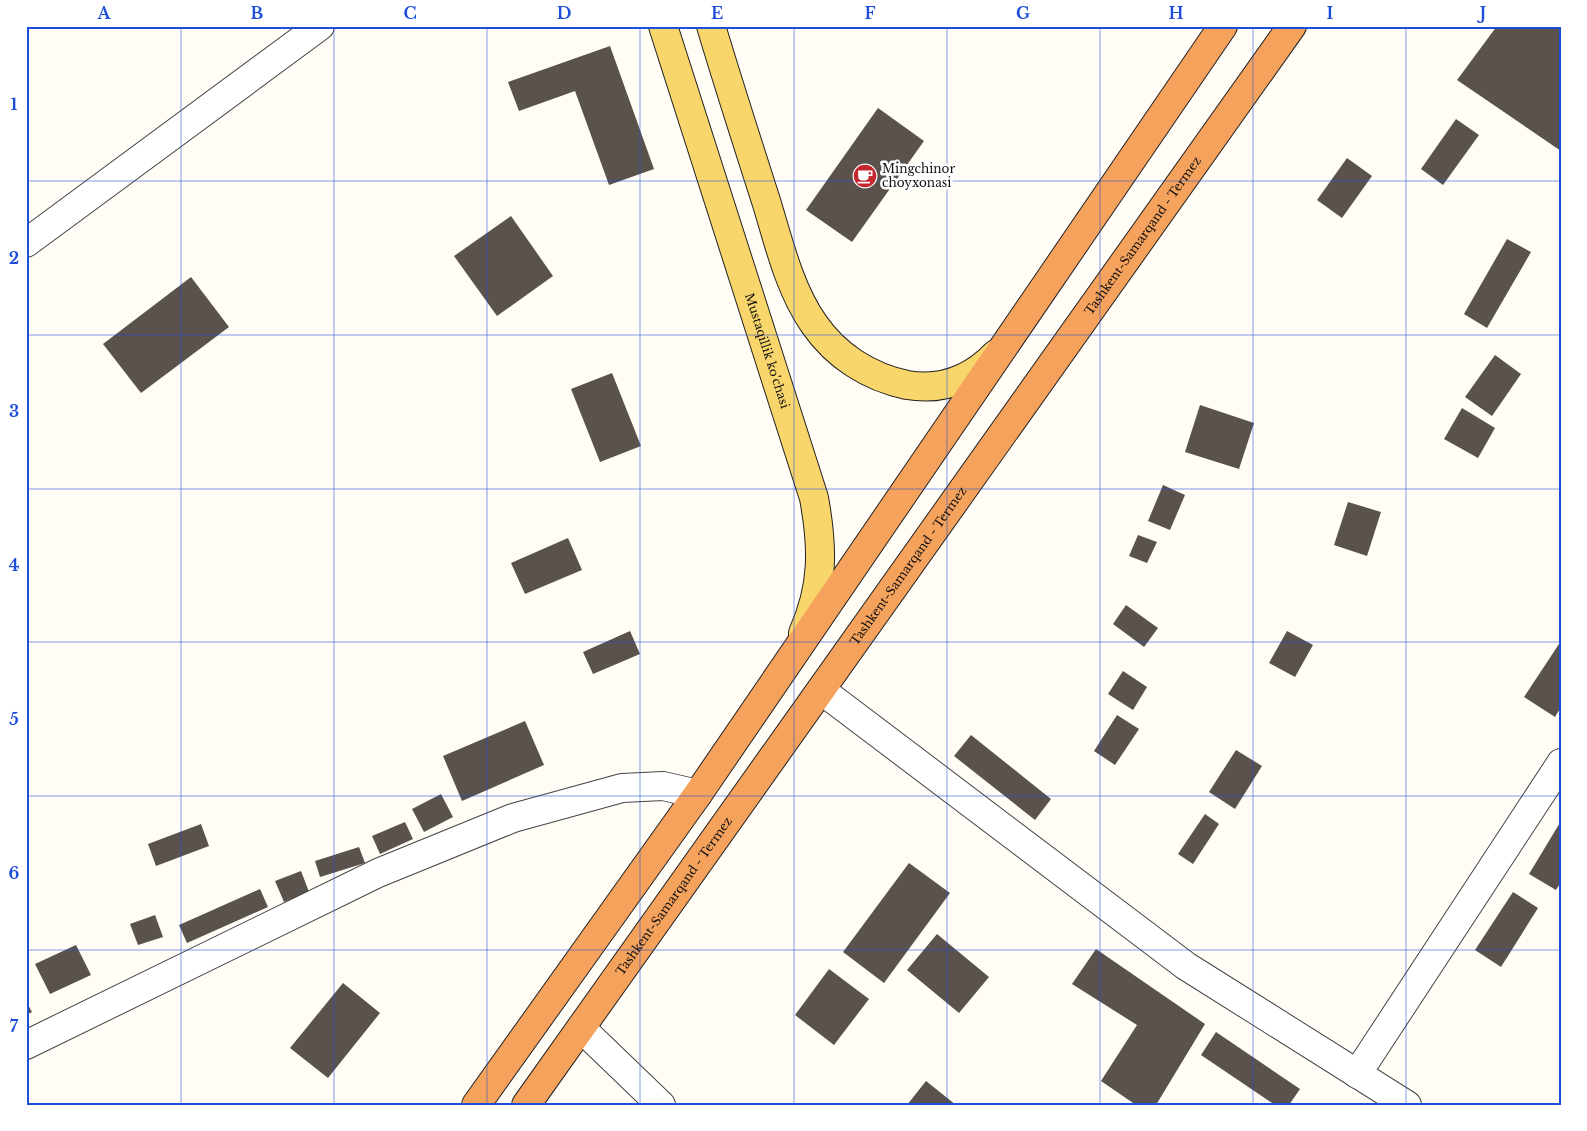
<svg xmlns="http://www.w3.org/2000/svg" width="1587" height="1131" font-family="'Libre Baskerville',serif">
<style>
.building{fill:#5a524d}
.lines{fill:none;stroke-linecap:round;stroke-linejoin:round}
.minor-casing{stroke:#444;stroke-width:30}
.major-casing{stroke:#222;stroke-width:30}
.highway-casing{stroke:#222;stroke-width:30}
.minor{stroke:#fff;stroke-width:28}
.major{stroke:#f9d66b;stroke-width:28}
.highway{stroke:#f5a25d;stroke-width:28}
.grid{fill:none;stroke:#1d4ed8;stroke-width:1;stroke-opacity:0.55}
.labels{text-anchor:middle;stroke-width:5;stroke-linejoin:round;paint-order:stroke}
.poi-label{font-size:12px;fill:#111;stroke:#fff;text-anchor:start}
.street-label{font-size:12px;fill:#111;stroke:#fff}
.neatline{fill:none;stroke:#1d4ed8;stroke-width:2}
.grid-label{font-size:16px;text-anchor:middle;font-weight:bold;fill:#1d4ed8}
</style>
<rect width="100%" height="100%" fill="#fffdf5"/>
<g class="building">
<path d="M1497 26H1561V151L1457 80Z"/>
<path d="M610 46 654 169 609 185 575 91 519 111 508 82Z"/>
<path d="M878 108 924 141 852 242 806 210Z"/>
<path d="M1456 119 1479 135 1443 185 1421 169Z"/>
<path d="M1347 158 1372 176 1342 218 1317 200Z"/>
<path d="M511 216 553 276 497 316 454 256Z"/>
<path d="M1507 239 1531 252 1487 328 1464 314Z"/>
<path d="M191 277 229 327 141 393 103 344Z"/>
<path d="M1495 355 1521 374 1492 416 1465 397Z"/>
<path d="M612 373 641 446 600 462 571 389Z"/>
<path d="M1200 405 1254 423 1239 469 1185 452Z"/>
<path d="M1462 408 1495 428 1478 458 1444 439Z"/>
<path d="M1163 485 1185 495 1170 530 1148 521Z"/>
<path d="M1348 502 1381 512 1367 556 1334 545Z"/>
<path d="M1138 535 1157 542 1147 563 1129 556Z"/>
<path d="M568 538 582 570 525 594 511 563Z"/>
<path d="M1126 605 1158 628 1144 647 1113 624Z"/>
<path d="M630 631 640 654 593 674 583 652Z"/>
<path d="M1287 631 1313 645 1295 677 1269 663Z"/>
<path d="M1561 641V707L1555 717 1524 697Z"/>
<path d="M1123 671 1147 687 1133 710 1108 694Z"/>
<path d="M1117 715 1139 729 1115 765 1094 751Z"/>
<path d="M525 721 544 765 462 801 443 756Z"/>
<path d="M971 735 1051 799 1035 820 954 756Z"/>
<path d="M1236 750 1262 766 1235 809 1209 792Z"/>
<path d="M441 794 453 817 424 832 412 809Z"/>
<path d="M1205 814 1219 824 1193 864 1178 854Z"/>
<path d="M1561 821V882L1556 890 1529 874Z"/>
<path d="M405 822 413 839 380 854 372 836Z"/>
<path d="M201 824 209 846 156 866 148 844Z"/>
<path d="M359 847 365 863 320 877 315 861Z"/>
<path d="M909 863 950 893 884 983 843 952Z"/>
<path d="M301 871 309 892 284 902 275 881Z"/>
<path d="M260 889 268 907 187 943 179 925Z"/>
<path d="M1513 892 1538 908 1501 967 1475 950Z"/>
<path d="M155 915 163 937 138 945 130 924Z"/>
<path d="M937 934 989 977 959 1013 907 970Z"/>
<path d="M76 945 91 975 50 994 35 964Z"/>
<path d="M1096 949 1205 1024 1156 1105H1136L1101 1081 1137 1025 1072 984Z"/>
<path d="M829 969 869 999 834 1045 795 1015Z"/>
<path d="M343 983 380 1013 328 1078 290 1048Z"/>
<path d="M26 1001 32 1012 26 1015Z"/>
<path d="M1216 1032 1300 1089 1289 1105H1275L1201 1055Z"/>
<path d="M926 1081 956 1105H907Z"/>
</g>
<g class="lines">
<g class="minor-casing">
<g id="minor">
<path d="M26 243 320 26"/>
<path d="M821 690 1186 966 1407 1105"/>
<path d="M581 1028 661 1105"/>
<path d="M26 1045 378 873 513 818 622 788 663 786 698 794"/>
<path d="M1357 1074 1561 763"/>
</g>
</g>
<g class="major-casing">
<g id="major">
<path id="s1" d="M663 26 814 498C823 547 824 586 803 633"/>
<path d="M711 26C729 86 748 145 767 204 779 244 790 290 814 324 836 356 869 377 907 385 942 391 971 380 996 354"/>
</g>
</g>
<g class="highway-casing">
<g id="highway">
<path d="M476 1105 698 794 1223 26"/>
<path id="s2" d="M526 1105 1292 26"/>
</g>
</g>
<use href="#minor" class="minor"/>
<use href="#major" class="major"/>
<use href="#highway" class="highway"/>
</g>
<path class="grid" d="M181 26V1105M334 26V1105M487 26V1105M640 26V1105M794 26V1105M947 26V1105M1100 26V1105M1253 26V1105M1406 26V1105M26 181H1561M26 335H1561M26 489H1561M26 642H1561M26 796H1561M26 950H1561"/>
<defs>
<g id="cafe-disc" transform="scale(1.25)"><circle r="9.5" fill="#c4262e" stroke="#fff"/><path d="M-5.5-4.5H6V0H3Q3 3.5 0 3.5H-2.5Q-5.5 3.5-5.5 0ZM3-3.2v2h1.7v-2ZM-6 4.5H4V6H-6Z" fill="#fff"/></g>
</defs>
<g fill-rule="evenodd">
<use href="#cafe-disc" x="865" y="176"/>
</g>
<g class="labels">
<g class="poi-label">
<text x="882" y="173">Mingchinor<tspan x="882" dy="14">choyxonasi</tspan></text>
</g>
<g class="street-label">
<text dy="4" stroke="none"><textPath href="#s2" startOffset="1066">Tashkent-Samarqand - Termez</textPath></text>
<text dy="4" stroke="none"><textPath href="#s1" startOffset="341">Mustaqillik ko’chasi</textPath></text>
<text dy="4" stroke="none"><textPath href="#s2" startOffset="661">Tashkent-Samarqand - Termez</textPath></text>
<text dy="4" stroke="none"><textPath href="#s2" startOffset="256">Tashkent-Samarqand - Termez</textPath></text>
</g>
</g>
<rect width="1587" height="1131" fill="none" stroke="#ffffff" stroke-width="55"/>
<rect x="28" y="28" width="1532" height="1076" class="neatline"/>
<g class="grid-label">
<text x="104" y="19">A</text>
<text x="257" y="19">B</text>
<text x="410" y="19">C</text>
<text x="564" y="19">D</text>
<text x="717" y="19">E</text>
<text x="870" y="19">F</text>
<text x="1023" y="19">G</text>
<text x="1176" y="19">H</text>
<text x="1330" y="19">I</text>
<text x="1483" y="19">J</text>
<text x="14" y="110">1</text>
<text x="14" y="264">2</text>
<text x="14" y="417">3</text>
<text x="14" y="571">4</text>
<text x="14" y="725">5</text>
<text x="14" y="879">6</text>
<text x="14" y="1032">7</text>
</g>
</svg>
